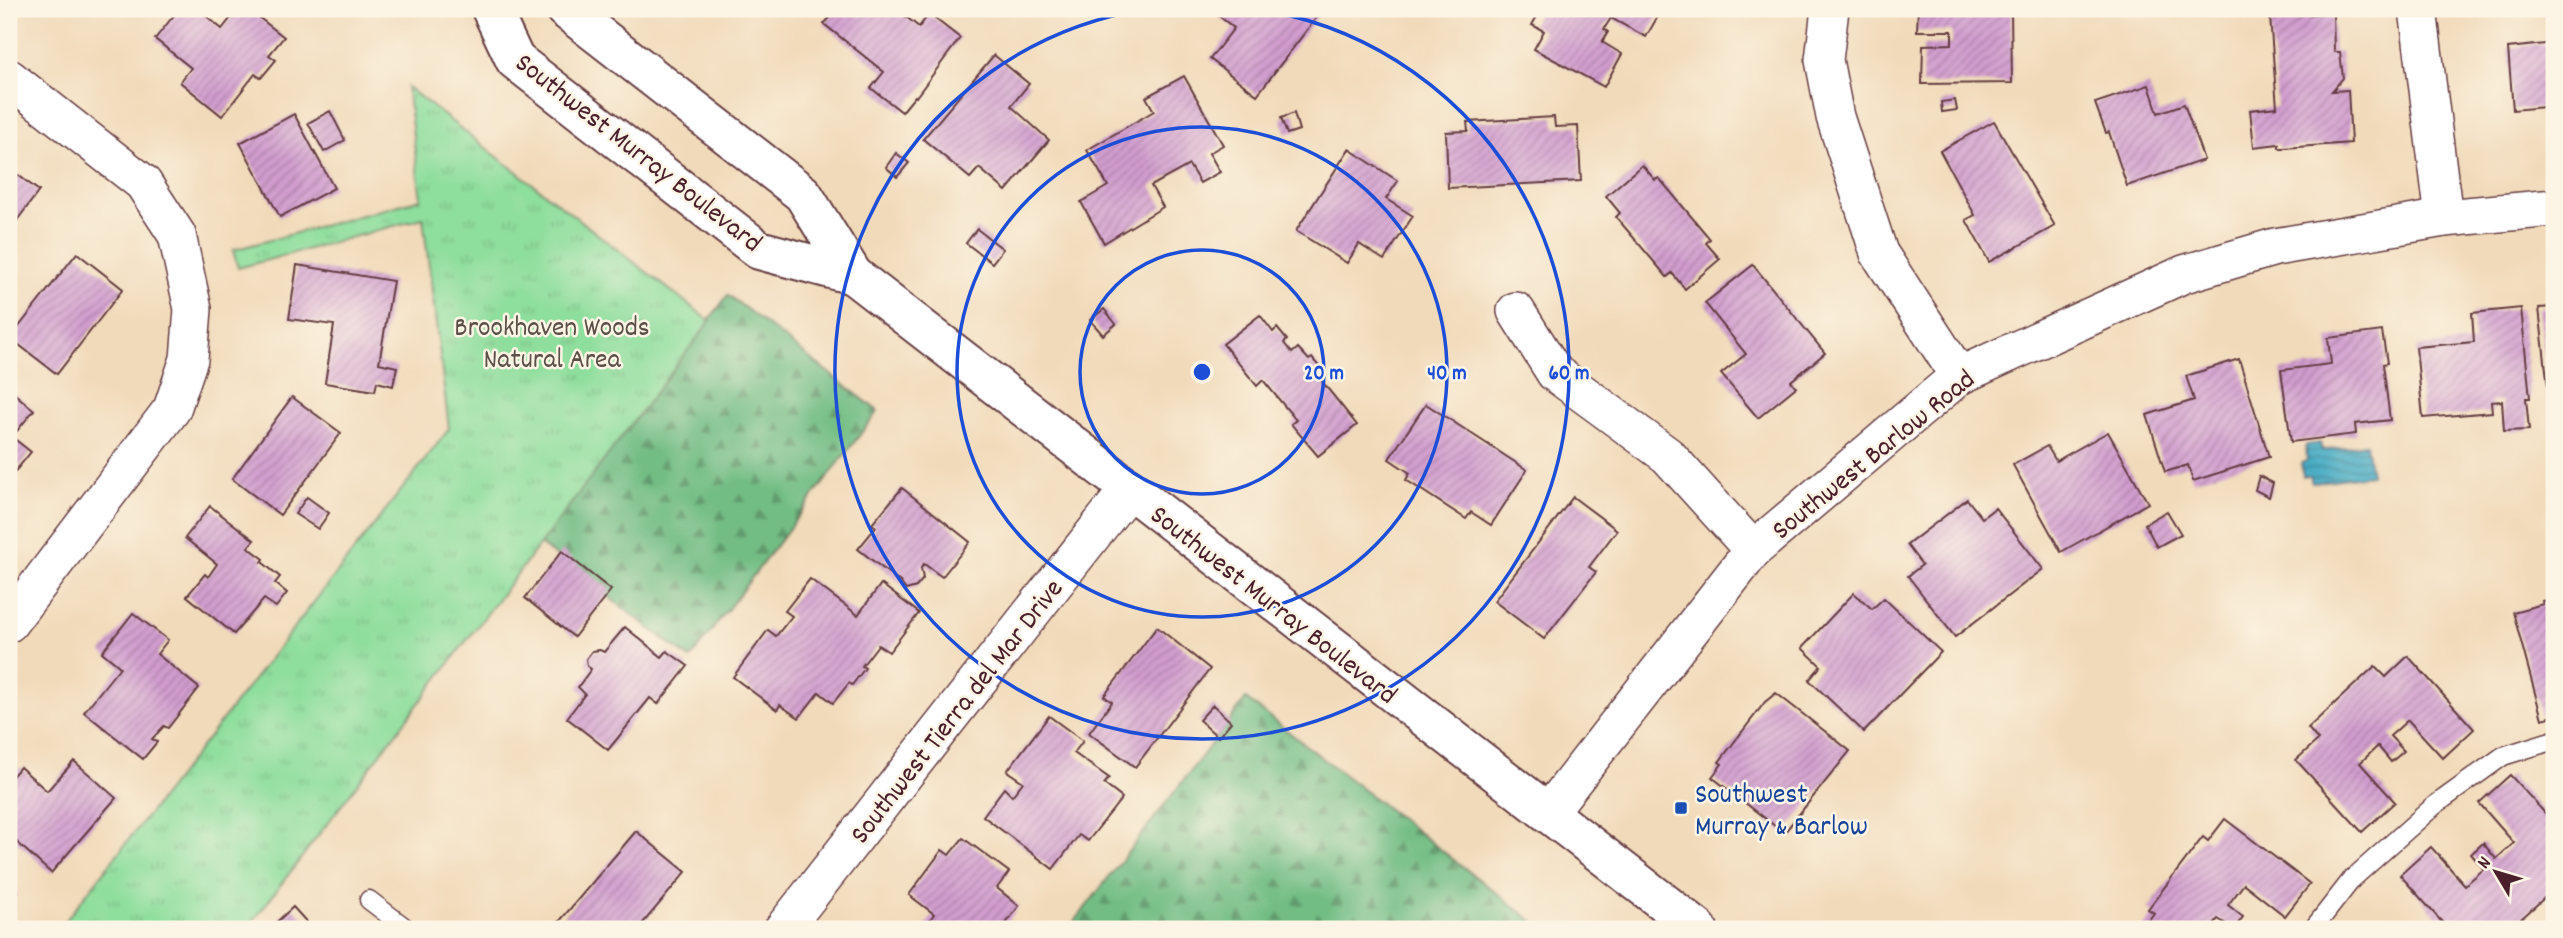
<svg xmlns="http://www.w3.org/2000/svg" width="2563" height="938" font-family="Dekko,sans-serif">
<style>
.forest{fill:url(#forest-firs);stroke:#5e6e58;stroke-width:2}
.park{fill:url(#park-tufts);stroke:#6c7e64;stroke-width:2}
.water{fill:url(#water-rules);stroke:#486578;stroke-width:2}
.building{fill:url(#building-hatch)}
.lines{fill:none;stroke-linecap:round;stroke-linejoin:round}
.lane-casing{stroke:#633b40;stroke-width:21}
.street-casing{stroke:#633b40;stroke-width:40}
.primary-casing{stroke:#633b40;stroke-width:42}
.lane{stroke:#fff;stroke-width:18}
.street{stroke:#fff;stroke-width:37}
.primary{stroke:#fff;stroke-width:38}
.ring{fill:none;stroke:#1d4ed8;stroke-width:3.5}
.transit-dot{fill:#1a4fb4;stroke:#fcf5e5;stroke-width:2.5}
.labels{text-anchor:middle;stroke-width:5;stroke-linejoin:round;paint-order:stroke}
.street-label{font-size:28px;fill:#4a1f2b;stroke:#fcf5e5}
.park-label{font-size:28px;fill:#5b4f48;stroke:#fcf5e5}
.transit-label{font-size:28px;fill:#164399;stroke:#fcf5e5;text-anchor:start}
.centre{fill:#1d4ed8;stroke:#fcf5e5;stroke-width:3.5}
.ring-label{font-size:21px;text-anchor:middle;font-weight:bold;fill:#1d4ed8;stroke:#fcf5e5;stroke-width:5;stroke-linejoin:round;paint-order:stroke}
</style>
<defs>
<pattern id="forest-firs" width="22" height="20" patternUnits="userSpaceOnUse" patternTransform="scale(1.75)"><rect width="22" height="20" fill="#72bd84"/><path d="M5 1l3.5 6h-7zM16 11l3.5 6h-7z" fill="#60996c"/></pattern>
<pattern id="park-tufts" width="24" height="20" patternUnits="userSpaceOnUse" patternTransform="scale(1.75)"><rect width="24" height="20" fill="#8ede9d"/><path d="M3 7l-1-3M5 7V3M7 7l1-3M15 17l-1-3M17 17v-4M19 17l1-3" fill="none" stroke="#7cbe87"/></pattern>
<pattern id="water-rules" width="6" height="5" patternUnits="userSpaceOnUse" patternTransform="scale(1.75)"><rect width="6" height="5" fill="#45abc4"/><path d="M0 2.5h6" fill="none" stroke="#3c8b9f"/></pattern>
<pattern id="building-hatch" width="6" height="6" patternUnits="userSpaceOnUse" patternTransform="scale(1.75)"><rect width="6" height="6" fill="#d19dcf"/><path d="M-1 1l2-2M0 6l6-6M5 7l2-2" fill="none" stroke="#ac7fa8"/></pattern>
</defs>
<rect width="100%" height="100%" fill="#fcf5e5"/>
<filter id="ink" filterUnits="userSpaceOnUse"><feTurbulence type="fractalNoise" baseFrequency=".0143" numOctaves="2"/><feDisplacementMap in="SourceGraphic" scale="14" xChannelSelector="R" yChannelSelector="G"/><feConvolveMatrix kernelMatrix="1 2 1 2 8 2 1 2 1" color-interpolation-filters="sRGB"/></filter>
<filter id="wash" filterUnits="userSpaceOnUse"><feTurbulence type="fractalNoise" baseFrequency=".00686" numOctaves="4" result="noise"/><feDisplacementMap in="SourceGraphic" scale="28" xChannelSelector="R" yChannelSelector="G"/><feGaussianBlur stdDeviation="1.57" result="paint"/><feColorMatrix in="noise" values="0 0 0 0 0 0 0 0 0 0 0 0 0 0 0 0 0 1.4 0 .05"/><feComposite in="paint" operator="in"/></filter>
<g filter="url(#wash)">
<rect width="100%" height="100%" fill="#f1daba"/>
<g class="forest">
<path d="M728 295 878 411 690 659 540 544Z"/>
<path d="M1246 699 1543 929H1069Z"/>
</g>
<path class="park" d="M407 87 710 321 247 929H59L449 429 423 218 238 268 233 250 421 199Z"/>
<path class="water" d="M2320 443 2322 451 2366 444 2371 475 2312 483 2310 476H2303L2301 463 2307 461 2306 445Z"/>
<g id="blocks">
<g class="building">
<path d="M179 9H198L222 29 238 9H248L284 37 269 55 276 60 261 78 255 74 222 116 180 82 191 68 155 39Z"/>
<path d="M837 9H896L919 27 929 14 960 38 916 97 915 96 902 112 871 88 884 72 824 24Z"/>
<path d="M1225 9H1323L1257 95 1210 59 1234 28 1219 16Z"/>
<path d="M1541 9H1662L1646 37 1611 18 1604 29 1608 32 1602 42 1622 54 1604 87 1534 49 1544 31 1532 25Z"/>
<path d="M1918 9H2011L2012 83 1922 84 1923 45 1952 44V31H1917Z"/>
<path d="M2333 13 2334 52H2340L2343 78 2332 91 2348 90 2351 143 2284 148H2279V144L2254 147 2250 110 2277 107 2270 17Z"/>
<path d="M2554 43V106L2513 110 2508 48Z"/>
<path d="M994 55 1029 84 1011 106 1049 140 1006 191 979 168 970 178 923 139Z"/>
<path d="M1184 76 1223 145 1209 153 1220 172 1200 183 1189 165 1151 186 1163 207 1104 243 1081 202 1108 186 1087 150 1154 111 1146 97Z"/>
<path d="M2149 85 2158 113 2184 104 2204 160 2127 186 2109 132 2106 133 2095 103Z"/>
<path d="M1955 100 1957 110 1942 112 1941 102Z"/>
<path d="M330 111 345 140 324 152 308 123Z"/>
<path d="M1294 113 1299 130 1287 134 1281 118Z"/>
<path d="M294 114 334 188 280 217 240 143Z"/>
<path d="M1554 117 1555 127 1578 126 1581 181 1448 188 1446 132 1468 131 1467 122Z"/>
<path d="M1994 121 2055 226 1989 262 1966 220 1975 215 1940 151Z"/>
<path d="M1349 149 1398 181 1386 199 1413 216 1384 260 1359 244 1347 263 1296 231Z"/>
<path d="M896 153 909 163 897 177 886 167Z"/>
<path d="M1642 165 1655 180 1659 178 1710 239 1706 243 1720 259 1685 289 1672 273 1667 277 1616 217 1620 213 1606 196Z"/>
<path d="M9 168 39 191 9 231Z"/>
<path d="M977 229 1003 249 992 263 966 243Z"/>
<path d="M77 253 123 289 57 374 10 338Z"/>
<path d="M297 265 393 281 379 363 397 367 393 386 377 382 375 391 325 383 334 325 289 319Z"/>
<path d="M1753 265 1825 353 1791 381 1796 387 1758 418 1721 374 1746 354 1705 303Z"/>
<path d="M2554 307V387L2548 388 2539 308Z"/>
<path d="M2521 308 2530 398H2526L2529 430 2504 431 2502 401 2491 402 2492 412 2423 418 2416 347 2474 342 2472 313Z"/>
<path d="M1104 309 1116 324 1103 335 1090 320Z"/>
<path d="M1260 315 1273 332 1277 328 1287 340 1284 343 1292 353 1298 348 1309 360 1312 358 1321 369 1316 374 1357 425 1318 456 1291 424 1296 420 1263 380 1257 386 1223 344Z"/>
<path d="M2382 331 2387 363 2383 364 2390 420 2355 424 2356 434 2291 442 2281 370 2331 364 2328 338Z"/>
<path d="M2239 359 2269 457 2193 481 2188 465 2165 472 2147 415 2194 400 2186 376Z"/>
<path d="M9 383 13 387 10 390 34 410 12 437 31 452 9 479Z"/>
<path d="M292 397 341 433 280 515 232 479Z"/>
<path d="M1426 404 1527 470 1491 525 1471 512 1466 519 1406 480 1410 473 1389 459Z"/>
<path d="M2108 432 2148 503 2061 552 2013 465 2047 446 2056 461Z"/>
<path d="M2259 476 2273 483 2269 497 2255 490Z"/>
<path d="M902 488 970 542 942 577 924 564 921 568 923 579 916 587 906 590 900 582 858 549 876 527 872 524Z"/>
<path d="M307 497 329 513 318 529 295 514Z"/>
<path d="M1573 497 1617 530 1589 567 1596 572 1544 639 1494 601Z"/>
<path d="M1967 499 1982 518 1995 508 2043 569 1955 637 1908 576 1922 565 1907 545Z"/>
<path d="M210 506 254 540 248 547 264 559 262 562 280 577 275 583 287 593 276 607 264 599 234 634 187 596 205 574 208 577 217 564 185 538Z"/>
<path d="M2167 511 2181 534 2157 547 2145 524Z"/>
<path d="M562 551 611 590 574 637 525 598Z"/>
<path d="M810 579 858 615 881 584 919 613 889 652 878 645 862 666 865 668 852 685 849 683 833 703 819 692 799 718 780 705 777 710 733 677 768 630 776 636 792 616 785 611Z"/>
<path d="M1854 593 1872 609 1884 598 1941 652 1864 732 1809 680 1821 666 1802 648Z"/>
<path d="M2554 598V716L2542 719 2513 612 2543 604 2542 601Z"/>
<path d="M133 613 168 640 157 654 199 688 168 728 164 726 152 739 157 742 143 759 84 712 120 667 102 652Z"/>
<path d="M625 627 662 657 667 651 688 666 658 704 650 698 608 750 567 718 585 694 578 687 591 669 587 666 586 659 592 651 600 650 604 652Z"/>
<path d="M1157 627 1210 669 1135 767 1089 733 1112 702 1104 696Z"/>
<path d="M2408 656 2474 729 2443 758 2408 720 2390 736 2404 751 2391 762 2378 746 2360 763 2395 802 2362 832 2296 760 2318 740 2308 728 2375 666 2386 677Z"/>
<path d="M1776 693 1850 751 1784 833 1712 777 1722 764 1719 762 1765 702Z"/>
<path d="M1213 705 1231 722 1218 737 1199 720Z"/>
<path d="M1049 716 1083 741 1074 753 1109 778 1104 784 1122 798 1088 841 1079 835 1053 869 983 816 1004 788 1012 796 1023 782 1007 771Z"/>
<path d="M74 761 116 798 51 873 9 835V780L20 767 47 791Z"/>
<path d="M2510 775 2554 823V889L2510 929H2448L2400 875 2431 847 2465 885 2484 869 2471 854 2483 843 2496 859 2514 843 2479 803Z"/>
<path d="M2225 819 2310 884 2285 916 2244 884 2228 905 2243 917 2234 929 2218 919 2210 929H2142L2154 913 2148 909 2203 837 2208 841Z"/>
<path d="M636 831 686 872 638 929H553Z"/>
<path d="M963 838 1009 872 997 888 1019 906 1002 929H923L934 914 909 895 942 850 949 855Z"/>
<path d="M9 885 18 892 9 903Z"/>
<path d="M293 907 313 929H269Z"/>
</g>
</g>
</g>
<g filter="url(#ink)">
<use href="#blocks" fill-opacity="0" stroke="#633b40" stroke-width="2"/>
<g class="lines">
<g class="lane-casing">
<g id="lane">
<path d="M369 900 407 929"/>
<path d="M2313 929 2352 879 2435 805 2503 756 2554 740"/>
</g>
</g>
<g class="street-casing">
<g id="street">
<path d="M1830 9 1824 60 1835 117 1879 253 1959 376"/>
<path d="M2418 9 2444 218"/>
<path d="M9 78 143 183 177 235 193 309 189 359 172 409 9 623"/>
<path d="M1516 311 1555 373 1668 456 1753 550"/>
<path d="M1548 813 1753 550 1959 376 2184 274 2275 247 2444 218 2554 208"/>
<path d="M783 929 1128 490"/>
</g>
</g>
<g class="primary-casing">
<g id="primary">
<path d="M491 9 515 60 759 250 853 275"/>
<path d="M565 9 803 194 853 275 1698 929"/>
</g>
</g>
<use href="#lane" class="lane"/>
<use href="#street" class="street"/>
<use href="#primary" class="primary"/>
</g>
</g>
<g class="ring">
<circle cx="1202" cy="372" r="122"/>
<circle cx="1202" cy="372" r="245"/>
<path d="M1256 9A367 367 0 1 1 1148 9"/>
</g>
<rect class="transit-dot" x="1674" y="801" width="14" height="14" rx="3.5"/>
<g class="labels">
<g class="street-label">
<text transform="translate(640 151) rotate(38)" y="10">Southwest Murray Boulevard</text>
<text transform="translate(1872 453) rotate(-39)" y="10">Southwest Barlow Road</text>
<text transform="translate(1275 603) rotate(38)" y="10">Southwest Murray Boulevard</text>
<text transform="translate(955 710) rotate(-52)" y="10">Southwest Tierra del Mar Drive</text>
</g>
<g class="park-label">
<text x="552" y="335">Brookhaven Woods<tspan x="552" dy="32">Natural Area</tspan></text>
</g>
<g class="transit-label">
<text x="1695" y="802">Southwest<tspan x="1695" dy="32">Murray &amp; Barlow</tspan></text>
</g>
</g>
<circle cx="1202" cy="372" r="10" class="centre"/>
<g class="ring-label">
<text x="1324" y="379">20 m</text>
<text x="1447" y="379">40 m</text>
<text x="1569" y="379">60 m</text>
</g>
<rect width="2563" height="938" fill="none" stroke="#fcf5e5" stroke-width="35"/>
<g transform="translate(2496 872) rotate(308)" stroke="#fcf5e5" stroke-width="5" paint-order="stroke">
<path d="M0-5L12 26L0 18L-12 26Z" fill="#4a1f2b"/>
<text y="-10" font-size="19" font-weight="bold" text-anchor="middle" fill="#4a1f2b">N</text>
</g>
</svg>
